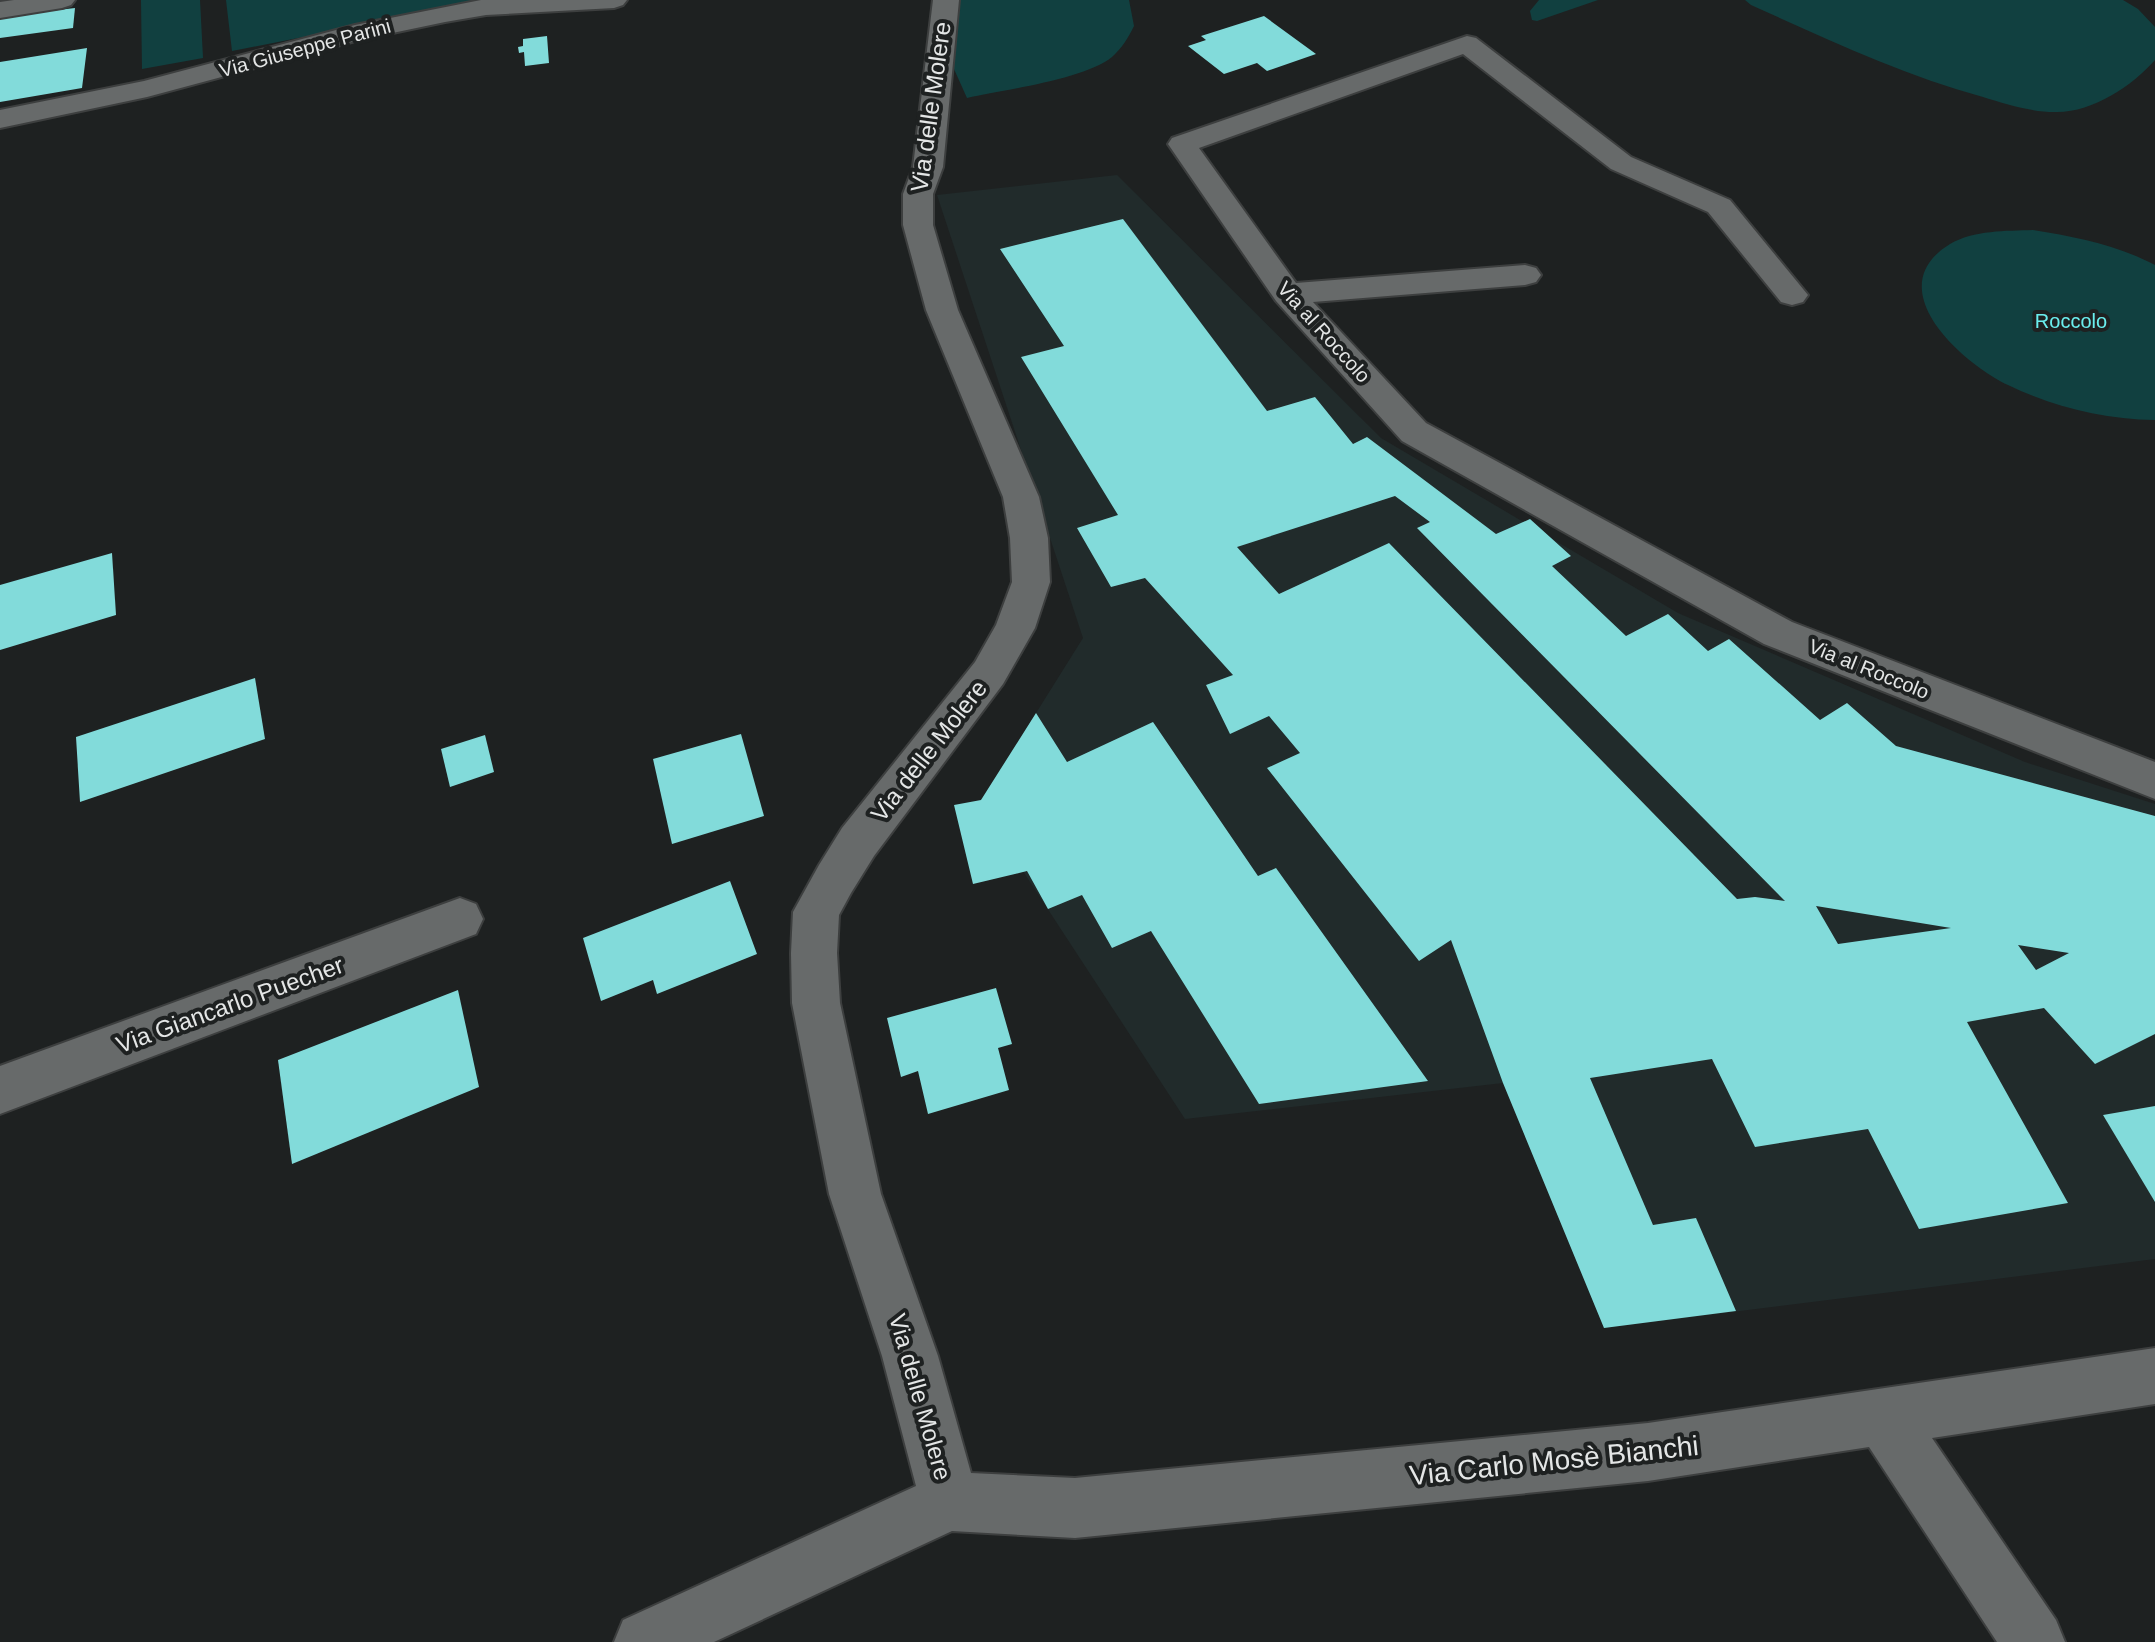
<svg xmlns="http://www.w3.org/2000/svg" width="2155" height="1642" font-family="Arial,sans-serif">
<style>
.built{fill:#212b2b}
.green{fill:#114040}
.building{fill:#82dbda;fill-rule:evenodd}
.lines{fill:none;stroke-linecap:round;stroke-linejoin:round}
.minor-casing{stroke:#3d3f3f;stroke-width:4}
.minor{fill:#676a6a;fill-rule:evenodd}
.labels{text-anchor:middle;stroke-width:8;stroke-linejoin:round;paint-order:stroke}
.far-street-label{font-size:20px;fill:#e4e6e6;stroke:#1e2121}
.far-park-label{font-size:20px;fill:#6aeeee;stroke:#1e2121}
.street-label{font-size:24px;fill:#e4e6e6;stroke:#1e2121}
.near-street-label{font-size:28px;fill:#e4e6e6;stroke:#1e2121}
</style>
<rect width="100%" height="100%" fill="#1e2121"/>
<path class="built" d="M1117 175 1381 438 1678 613 2025 762 2155 804V1259L1604 1328 1503 1083 1185 1119 979 804 1083 638 937 195Z"/>
<g class="green">
<path d="M141 0H200L203 58 142 69Z"/>
<path d="M226 0H490L232 51Z"/>
<path d="M953 0H1129L1134 26C1128 38 1122 48 1112 57 1085 79 1004 90 967 98L954 69Z"/>
<path d="M1539 0H1598L1537 21 1532 20 1530 11Z"/>
<path d="M1745 0H2123L2138 9 2155 27V60C2132 86 2092 113 2055 112 2031 112 2006 104 1983 97 1903 75 1827 39 1751 5Z"/>
<path d="M2033 230C2076 237 2117 245 2155 265V420C2103 419 2054 407 2008 385 1961 362 1878 288 1950 244 1974 230 2006 231 2033 230Z"/>
</g>
<g class="building">
<path d="M75 8 73 28 0 38V17Z"/>
<path d="M1264 16 1316 54 1267 71 1257 63 1224 74 1188 46 1206 40 1201 36Z"/>
<path d="M547 36 549 63 525 66 524 52 519 53 518 47 523 46V39Z"/>
<path d="M87 48 82 88 0 102V62Z"/>
<path d="M1123 219 1267 411 1315 397 1353 444 1367 437 1496 534 1530 519 1571 556 1552 566 1626 636 1668 614 1708 651 1729 639 1820 720 1847 703 1896 746 2155 816V1034L2095 1064 2044 1008 1967 1022 2068 1203 1919 1229 1868 1129 1755 1147 1712 1059 1590 1078 1653 1225 1696 1218 1736 1311 1604 1328 1503 1083 1451 940 1419 961 1267 768 1300 753 1269 716 1230 734 1206 685 1233 675 1145 578 1111 587 1077 528 1118 515 1021 357 1064 346 1000 249ZM1395 496 1430 522 1417 528 1785 901 1755 897 1737 899 1389 543 1279 594 1237 547ZM1816 906 1951 928 1838 944ZM2018 945 2069 953 2036 970Z"/>
<path d="M112 553 116 615 0 650V585Z"/>
<path d="M255 678 265 739 80 802 76 737Z"/>
<path d="M1036 713 1067 762 1153 722 1258 876 1276 868 1428 1081 1259 1104 1151 931 1112 948 1082 895 1048 909 1027 871 973 884 954 805 981 800Z"/>
<path d="M741 734 764 816 672 844 653 759Z"/>
<path d="M485 735 494 772 450 787 441 749Z"/>
<path d="M730 881 757 954 657 994 653 980 601 1001 583 938Z"/>
<path d="M996 988 1012 1044 998 1048 1009 1090 928 1114 918 1071 901 1077 887 1018Z"/>
<path d="M458 990 479 1087 292 1164 278 1060Z"/>
<path d="M2155 1106V1202L2103 1115Z"/>
</g>
<g class="lines">
<g class="minor-casing">
<g id="minor">
<path d="M14 0H75L71 5 62 8 0 18V2Z"/>
<path d="M481 0H627L623 5 614 8 486 15 445 22 359 40 147 97 0 128V110L144 81 355 25Z"/>
<path d="M933 0H959L943 167 933 194V225L958 310 1039 497 1048 538 1050 582 1035 628 1003 684 874 856 851 893 839 915 837 953 840 1003 881 1194 938 1356 971 1473 1075 1478 1648 1423 2155 1348V1404L1932 1438 2056 1620 2065 1642H1997L1869 1447 1648 1481 1075 1538 952 1531 714 1642H614L623 1620 916 1486 882 1356 829 1194 792 1003 791 953 793 912 819 865 842 828 975 662 996 625 1012 582 1010 538 1003 497 926 310 903 225V194L913 167Z"/>
<path d="M1467 36 1476 38 1631 157 1730 200 1808 295 1803 302 1792 305 1781 302 1708 212 1611 169 1463 54 1199 148 1296 283 1525 265 1536 268 1541 275 1536 282 1525 285 1313 302 1426 423 1792 622 2155 762V799L1764 644 1402 441 1276 301 1168 144 1172 138Z"/>
<path d="M460 898 476 904 483 919 476 934 0 1114V1066Z"/>
</g>
</g>
<use href="#minor" class="minor"/>
</g>
<g class="labels">
<g class="far-street-label">
<text transform="translate(305 48) rotate(-15)" y="7">Via Giuseppe Parini</text>
<text transform="translate(1324 332) rotate(48)" y="7">Via al Roccolo</text>
<text transform="translate(1869 669) rotate(22)" y="7">Via al Roccolo</text>
</g>
<g class="far-park-label">
<text x="2071" y="328">Roccolo</text>
</g>
<g class="street-label">
<text transform="translate(931 107) rotate(-82)" y="8">Via delle Molere</text>
<text transform="translate(929 751) rotate(-52)" y="8">Via delle Molere</text>
<text transform="translate(230 1005) rotate(-20)" y="8">Via Giancarlo Puecher</text>
<text transform="translate(920 1397) rotate(74)" y="8">Via delle Molere</text>
</g>
<g class="near-street-label">
<text transform="translate(1554 1460) rotate(-6)" y="10">Via Carlo Mosè Bianchi</text>
</g>
</g>
</svg>
